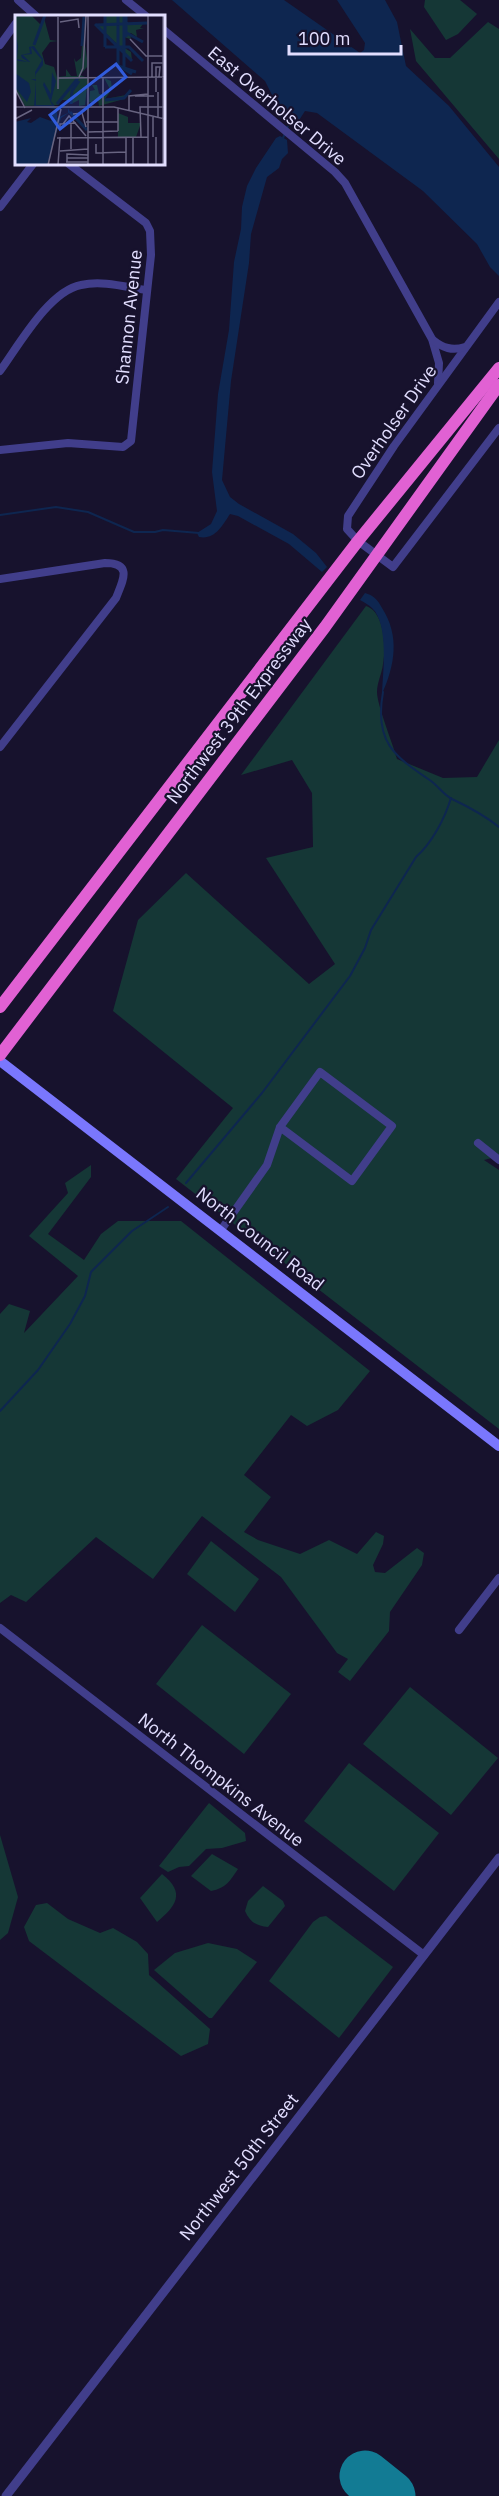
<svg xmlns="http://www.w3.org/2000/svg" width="499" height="2496" font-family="'IBM Plex Sans',sans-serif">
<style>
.green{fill:#153736}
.water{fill:#0e2650}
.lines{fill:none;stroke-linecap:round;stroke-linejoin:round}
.stream{stroke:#0e2650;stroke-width:2}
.taxiway{stroke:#127b94;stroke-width:20}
.runway{stroke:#127b94;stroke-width:51}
.minor{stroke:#413e8b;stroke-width:8}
.tertiary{stroke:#413e8b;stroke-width:9}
.secondary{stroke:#7a77fd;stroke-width:10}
.trunk{stroke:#e161d3;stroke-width:12}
.labels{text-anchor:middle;stroke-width:4.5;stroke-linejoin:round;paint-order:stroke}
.street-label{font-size:18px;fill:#e2deff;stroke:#17122d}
.inset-river{fill:none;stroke:#0e2650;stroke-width:3}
.inset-road{fill:none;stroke:#686481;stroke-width:1.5}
.view{fill:#315cdc;fill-opacity:0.15;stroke:#315cdc;stroke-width:3}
.inset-edge{fill:none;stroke:#e2deff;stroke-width:3}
</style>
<rect width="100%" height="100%" fill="#17122d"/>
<g class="green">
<path d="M425 0H460L477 14 458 34 446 40 424 7Z"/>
<path d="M488 22 499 29V159L416 61 410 29 435 58H450Z"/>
<path d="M366 606C385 612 386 648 383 664 382 673 377 683 377 692 377 705 393 744 397 759L443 778 477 777 499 740V1156L484 1160 499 1170V1429L176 1179 233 1108 113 1011 138 920 186 873 309 984 335 964 266 858 313 847 312 793 292 760 241 775Z"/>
<path d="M91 1165V1177L48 1234 84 1260 101 1234 118 1221H181L370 1371 338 1410 307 1426 291 1415 244 1475 271 1497 244 1532 258 1540 300 1554 329 1540 357 1554 376 1532 384 1536 383 1544 373 1565 375 1572 385 1573 417 1548 424 1553 422 1565 390 1612 389 1631 350 1681 338 1672 348 1659 337 1653 281 1577 202 1516 153 1579 96 1537 26 1602 11 1595 0 1603V1314L9 1304 30 1311 24 1333 78 1276 29 1236 68 1193 65 1183Z"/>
<path d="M211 1541 259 1579 235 1612 187 1574Z"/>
<path d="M202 1625 291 1694 244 1754 156 1684Z"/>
<path d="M410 1687 498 1758 451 1815 363 1744Z"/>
<path d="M349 1763 439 1833 394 1891 304 1821Z"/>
<path d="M209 1803 245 1833 246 1841 222 1848 206 1849 189 1866 179 1867 168 1872 159 1866Z"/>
<path d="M0 1835 18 1897 8 1933 0 1940Z"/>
<path d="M212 1854 238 1869C230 1881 226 1888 211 1891L191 1876Z"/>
<path d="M162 1874C186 1893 176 1906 157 1922L140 1898Z"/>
<path d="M263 1886 283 1901 285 1906 268 1927C256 1926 250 1922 245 1911L248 1901Z"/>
<path d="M47 1903 68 1919 100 1933 113 1928 137 1942 148 1954 149 1975 210 2029 208 2044 181 2056 29 1941 24 1927 36 1905Z"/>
<path d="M326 1916 393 1967 339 2038 269 1981 313 1922 320 1917Z"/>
<path d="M208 1943 237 1949 257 1962 212 2018H209L154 1970 175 1953Z"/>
</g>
<g class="water">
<path d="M172 0H284L360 53 364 50 365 43 337 0H385L397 22 406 66 449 106 499 167V276L490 267 477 244 423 191 317 113 305 111 294 128 278 116V107L265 81Z"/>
<path d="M280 136 287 140 288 153 282 159 279 168 267 177 251 234 249 263 231 381 222 480 230 497 239 504 293 534 316 553 327 567 322 572 289 544 238 516 230 514C222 526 215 540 199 537L197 533 211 524 217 511 212 472 218 394 229 330 234 262 241 229 242 207 247 186 256 168 276 138Z"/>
<path d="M365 593C373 595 378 600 382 608 400 636 395 665 382 694 383 672 389 624 372 608 369 605 364 602 360 600Z"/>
</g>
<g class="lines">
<g class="stream">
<path d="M283 138 290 121"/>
<path d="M0 515 56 507 88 512 134 532H155L163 530 199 533"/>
<path d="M383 692C374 742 394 756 431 781 438 786 444 795 452 799 469 807 484 815 499 827"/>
<path d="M186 1183 262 1093 350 976 365 948 371 930 416 857C432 843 445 818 451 798"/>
<path d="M0 1411 38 1370 70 1324 85 1296 91 1272 132 1231 168 1207"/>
</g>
<path class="taxiway" d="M362 2496 377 2492 388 2496"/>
<path class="runway" d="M365 2476 390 2496"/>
<g class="minor">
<path d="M18 0 36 16"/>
<path d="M126 0 146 16"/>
<path d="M164 30 335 172 345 183 432 339 439 363 438 383"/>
<path d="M0 45 16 23"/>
<path d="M0 207 33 164"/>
<path d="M499 302 394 446 348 516 347 529 358 541 393 567 499 428"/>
<path d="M433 340C443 348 452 351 465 347"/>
<path d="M0 371C19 345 49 291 81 285 102 280 126 287 146 290"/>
<path d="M0 450 68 443 123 447 131 441 151 255 150 231 146 223 69 164"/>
<path d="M0 579 105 563C133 563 123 580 116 598L0 747"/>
<path d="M478 1143 499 1160"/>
<path d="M221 1230 267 1165 280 1127 320 1072 392 1126 352 1181 280 1127"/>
<path d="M0 1628 424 1955"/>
<path d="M459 1630 499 1578"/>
</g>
<path class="tertiary" d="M6 2496 499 1858"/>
<path class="secondary" d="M0 1061 499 1446"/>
<g class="trunk">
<path d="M0 1007 358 541 499 368"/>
<path d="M0 1055 325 627 499 385"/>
</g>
</g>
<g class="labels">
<g class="street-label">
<text transform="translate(277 106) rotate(40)" y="6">East Overholser Drive</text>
<text transform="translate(129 317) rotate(-84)" y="6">Shannon Avenue</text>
<text transform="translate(394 422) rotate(-55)" y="6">Overholser Drive</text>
<text transform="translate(239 711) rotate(-53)" y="6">Northwest 39th Expressway</text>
<text transform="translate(260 1239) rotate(38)" y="6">North Council Road</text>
<text transform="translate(221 1780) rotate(38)" y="6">North Thompkins Avenue</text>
<text transform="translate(239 2167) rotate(-52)" y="6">Northwest 50th Street</text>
</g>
</g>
<g transform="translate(15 15)">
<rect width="150" height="150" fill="#17122d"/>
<path d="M0 0H16L26 10 29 3 35 25 43 26 35 27 27 38 30 49 39 52 42 62 51 61V54L56 61H62L59 43 61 47 66 43 68 17 72 43V52L65 60 73 63 70 90 64 91V85L56 89V85H47L43 90 10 91 0 74ZM91 0H102V29L82 10H91ZM104 0 111 1V9H128L125 13H129L121 15 122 22 116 18 113 19 116 22 115 24 109 22 108 32 116 37 117 45 104 31ZM89 63 96 66 97 74 90 84 111 80 109 84 84 91 83 85H78L77 87H74L75 76 80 75 77 70H82L84 79 89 80 95 74ZM103 98 113 102V108H126L121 122H103Z" fill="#153736"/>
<path d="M0 15 3 31 2 44 14 47 7 43 6 40 15 38 14 32 19 31 28 44V50L21 59V90H37L28 70 29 67 36 79 37 57 41 66 36 86 42 94V103L53 98V93L55 97 46 103 32 150H0V107L16 103 12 107 16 108 25 102 36 106 40 94 19 91 21 66 16 64H21L20 57 27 45 16 32 17 39 8 40 15 47 3 46 0 42ZM0 58 14 68 16 77 12 87 0 72Z" fill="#0e2650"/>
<path class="inset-river" d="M90 0V32M103 0V53M109 0V54L117 59M80 9 117 46M81 10 132 8M110 17 128 27M111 22V0M19 30 30 0M67 31 69 2M90 32H114L128 46M103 51 121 57M90 85 109 83 116 75M42 89 63 63M56 89 57 76 64 66M55 97 72 115"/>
<path class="inset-road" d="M73 0V150M133 0V150M45 7 63 4 64 13M115 24 131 41H148M64 62 68 53 71 1M88 62V150M137 62V48H148M43 63 150 62M0 74 10 93M43 74V2M141 77V52H145L144 62M143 77V102M120 81H139M0 92H99L150 104M103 93V116M114 95V81L133 79M58 99 67 98 71 112M138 102V122M0 104 17 95M71 107H103M48 109 54 101 71 121M56 109V134M45 114V109L61 108M73 117 103 116M74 117 103 116M118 122V150M126 122 125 92H149M42 123 133 122M81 129V138L111 137M45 136 73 134M52 143H73M51 147H73M52 147V139L73 140M33 150 46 94M43 150 45 122M111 150V122M141 150V122M148 150V1"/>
<path class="view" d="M101 49 111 62 45 114 35 100Z"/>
<rect width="150" height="150" class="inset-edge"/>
</g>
<path d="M289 45v9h112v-9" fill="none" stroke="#e2deff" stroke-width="3"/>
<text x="298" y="45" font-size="18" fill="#e2deff" stroke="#17122d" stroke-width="4.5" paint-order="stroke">100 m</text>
</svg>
